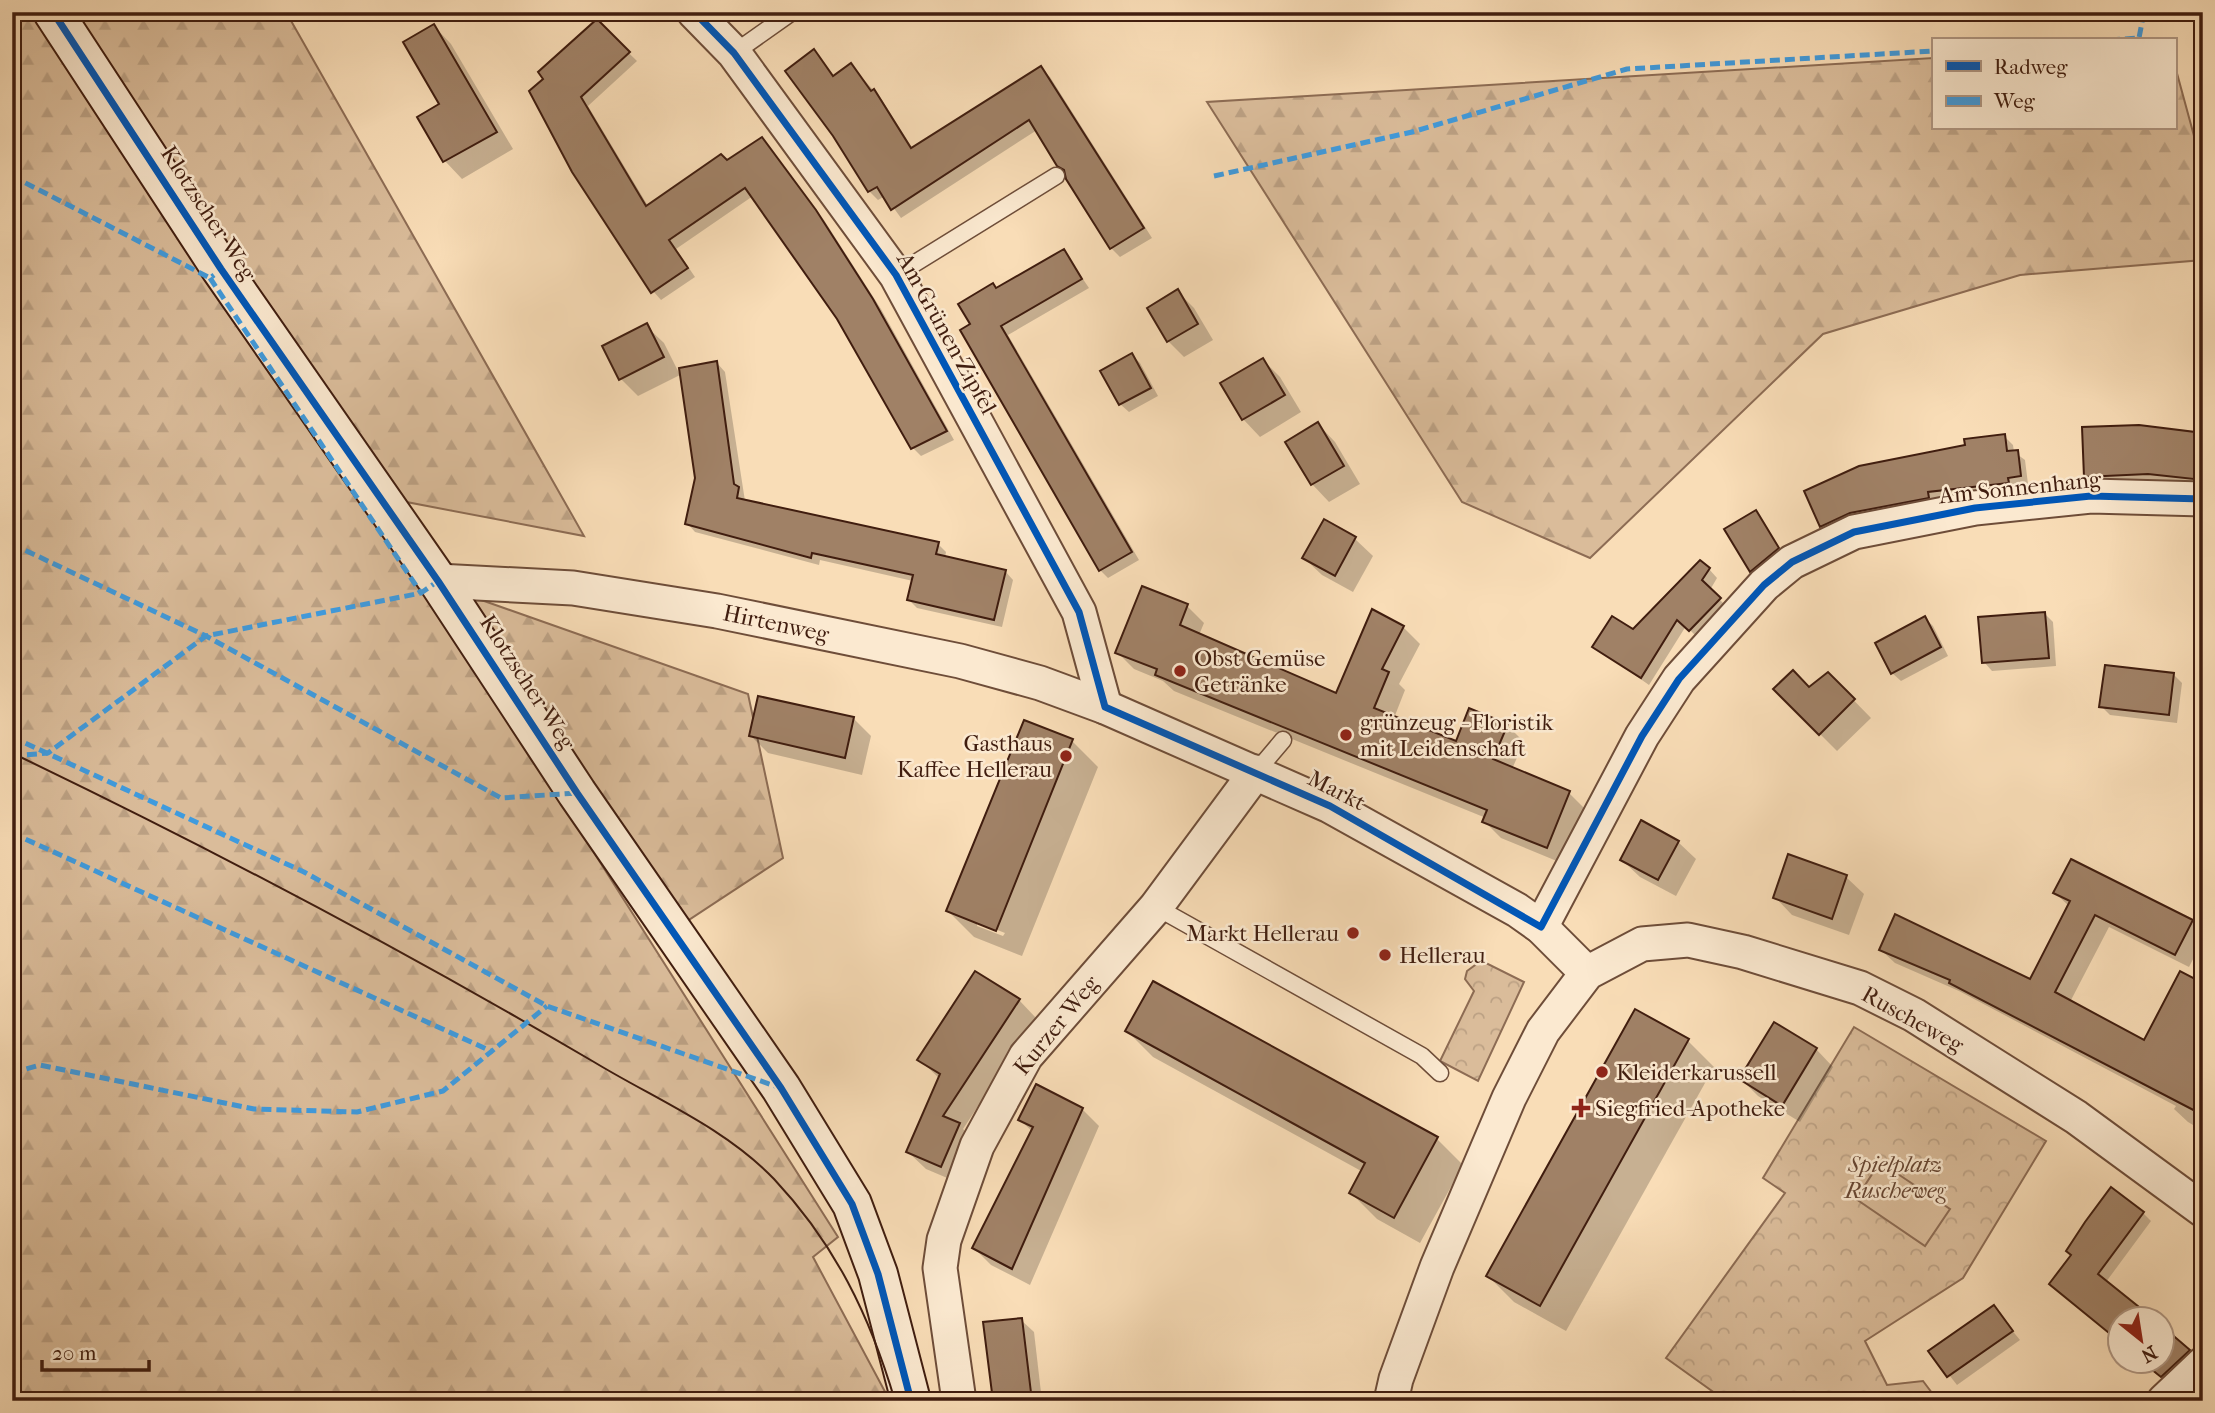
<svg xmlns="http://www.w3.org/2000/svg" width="2215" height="1413" font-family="'IM FELL French Canon',serif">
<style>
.forest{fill:url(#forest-firs);stroke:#8d6c54;stroke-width:2}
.park{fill:url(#park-crowns);stroke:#8d6c54;stroke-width:2}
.pitch{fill:#dabc9a;stroke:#8d6c54;stroke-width:2}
.shadow{fill:#0003;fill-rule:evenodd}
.building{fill:#a08166;stroke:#401d0f;stroke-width:2}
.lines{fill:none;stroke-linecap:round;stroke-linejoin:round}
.lane-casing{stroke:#6e4d39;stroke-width:19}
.street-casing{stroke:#6e4d39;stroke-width:37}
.secondary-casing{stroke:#401d0f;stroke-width:42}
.lane{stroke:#fbe9d0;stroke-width:16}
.street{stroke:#fbe9d0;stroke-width:33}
.secondary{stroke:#fbe9d0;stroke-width:38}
.tram{stroke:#401d0f;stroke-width:2}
.quiet{stroke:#3f9bde;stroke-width:5;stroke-dasharray:10 5;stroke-linecap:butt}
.cycleway-casing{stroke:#fbe9d0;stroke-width:11}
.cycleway{stroke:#0057b8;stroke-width:7}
.poi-dot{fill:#8f2418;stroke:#fbe9d0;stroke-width:2.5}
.labels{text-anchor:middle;stroke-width:5;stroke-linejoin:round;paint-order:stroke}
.street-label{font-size:23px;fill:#401d0f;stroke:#fbe9d0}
.poi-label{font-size:23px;fill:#401d0f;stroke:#fbe9d0;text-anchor:start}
.park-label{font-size:23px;font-style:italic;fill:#664532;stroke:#fbe9d0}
</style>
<defs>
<pattern id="forest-firs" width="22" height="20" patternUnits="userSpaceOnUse" patternTransform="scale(1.75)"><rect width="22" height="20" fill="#dabc9a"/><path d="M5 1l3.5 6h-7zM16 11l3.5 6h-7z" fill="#bca184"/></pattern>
<pattern id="park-crowns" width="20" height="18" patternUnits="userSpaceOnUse" patternTransform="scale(1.75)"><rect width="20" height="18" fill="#dabc9a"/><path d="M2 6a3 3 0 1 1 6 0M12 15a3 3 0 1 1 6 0" fill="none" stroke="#bca184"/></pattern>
</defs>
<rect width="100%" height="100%" fill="#f9ddb7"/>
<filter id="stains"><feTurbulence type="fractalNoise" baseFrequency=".00286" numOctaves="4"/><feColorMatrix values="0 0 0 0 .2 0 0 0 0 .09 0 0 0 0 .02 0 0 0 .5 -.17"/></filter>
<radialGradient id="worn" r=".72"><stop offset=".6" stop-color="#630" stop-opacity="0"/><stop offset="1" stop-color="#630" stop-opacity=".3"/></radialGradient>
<g class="forest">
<path d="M12 12H286L584 536 401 501 565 807 838 1237 813 1257 890 1401H754L707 1397 689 1401H12Z"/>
<path d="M1933 58V128H2175V66L2203 169V260L2020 275 1823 334 1590 558 1462 502 1207 102Z"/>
<path d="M453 590 748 694 783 858 678 927Z"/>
</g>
<g class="park">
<path d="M1478 963H1486L1524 982 1478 1081 1440 1061 1474 991 1465 979 1467 971Z"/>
<path d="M1854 1027 2046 1141 1963 1278 1865 1341 1887 1385 1923 1381 1938 1401H1726L1666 1358 1785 1193 1763 1178Z"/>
</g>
<path class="pitch" d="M1880 1162 1950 1209 1925 1246 1856 1199Z"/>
<g class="shadow">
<path d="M762 12H794L774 26Z"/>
<path d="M597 22 637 61 588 106 648 206 762 139 824 220 881 309 954 440 921 456 913 448 838 318 753 196 676 249 695 277 661 300 653 291 545 79Z"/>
<path d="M434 26 451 44 513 149 462 179 445 161 419 118 442 104Z"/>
<path d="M813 52 835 77 851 65 882 100 913 149 1041 68 1050 77 1152 238 1120 257 1111 248 1067 173 1037 130 901 218 885 196 878 200 869 191Z"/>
<path d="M1064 251 1089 288 1008 335 1139 560 1108 578 1100 570 972 325Z"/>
<path d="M1178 292 1194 308 1213 340 1184 357 1168 341Z"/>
<path d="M646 326 664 343 680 375 638 396 621 379Z"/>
<path d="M1132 355 1140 363 1158 396 1129 412 1120 404Z"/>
<path d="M1263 360 1280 377 1301 412 1260 437 1243 419Z"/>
<path d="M717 363 725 372 745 501 938 544 946 552 945 558 1005 571 1013 580 1002 627 917 608 909 600 913 581 820 560 819 565 695 532 687 523Z"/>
<path d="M1318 424 1335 442 1360 484 1329 502 1312 484Z"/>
<path d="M2203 434V488L2096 486 2086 476Z"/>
<path d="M2004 436 2013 445 2014 452 2025 460 2028 484 2015 486 2016 491 1829 534 1821 526 1967 447Z"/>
<path d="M1755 512 1786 557 1759 579 1751 571Z"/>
<path d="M1324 521 1355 539 1373 556 1353 592 1322 575 1304 558Z"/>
<path d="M1709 569 1717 578 1710 590 1728 608 1698 638 1686 626 1649 685 1594 646 1633 631Z"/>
<path d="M1187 606 1204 623 1199 635 1337 695 1403 627 1420 644 1399 684 1405 690 1394 718 1457 743 1507 725 1524 742 1512 769 1569 793 1586 810 1564 864 1501 838 1484 821 1486 818 1174 691 1163 681 1134 669 1117 652Z"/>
<path d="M2045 614 2053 622 2056 666 1992 671 1984 662Z"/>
<path d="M1925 618 1933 626 1948 656 1901 681 1892 673Z"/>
<path d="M1828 674 1871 718 1837 751 1775 689H1809Z"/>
<path d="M2174 675 2182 683 2177 723 2110 715 2101 706Z"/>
<path d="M853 718 871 736 862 775 768 753 751 736Z"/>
<path d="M1072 741 1098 767 1022 956 974 937 948 911ZM977 922 1005 933 1003 936 977 926Z"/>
<path d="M1678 842 1696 859 1676 896 1640 877 1622 860Z"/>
<path d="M1846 877 1864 894 1849 935 1792 915 1775 897Z"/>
<path d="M2055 893 2191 922 2203 933V940L2189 967 2109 927 2070 1002 2203 1076V1131L2188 1122 2174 1109 2176 1106 1959 991 1895 963 1881 950 2031 981 2069 906Z"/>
<path d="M1153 983 1437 1139 1463 1165 1420 1243 1377 1219 1351 1193 1363 1172 1153 1057 1127 1031Z"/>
<path d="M1019 1000 1036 1018 963 1129 976 1142 959 1183 926 1169 908 1152 940 1079 919 1059Z"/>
<path d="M1636 1012 1688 1041 1714 1067 1566 1331 1514 1302 1488 1276Z"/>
<path d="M1816 1049 1833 1067 1800 1122 1758 1096 1741 1079Z"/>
<path d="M1082 1109 1099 1126 1030 1285 991 1265 974 1248 1033 1132 1020 1120Z"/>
<path d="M2143 1213 2151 1221 2106 1282 2120 1318V1343L2060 1292Z"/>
<path d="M1997 1312 2020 1340 1957 1385 1931 1352Z"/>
<path d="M1021 1320 1034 1332 1042 1401H995Z"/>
<path d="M2189 1351 2197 1359 2170 1384 2142 1360H2162Z"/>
<path d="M2203 1393V1401H2195Z"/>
</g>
<g class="building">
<path d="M597 19 630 52 581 97 646 206 721 154 727 160 762 137 816 210 873 299 947 431 911 449 837 319 745 188 669 240 688 268 651 293 572 172 529 91 543 79 538 72Z"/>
<path d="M434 24 497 132 443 162 417 117 439 104 403 42Z"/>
<path d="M814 49 833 76 851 63 871 91 874 89 911 148 1041 66 1144 228 1110 249 1066 179 1064 170 1057 166 1029 120 891 210 877 187 868 192 833 136 785 71Z"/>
<path d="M1064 249 1082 279 1001 326 1132 552 1099 571 960 330 970 324 958 304 993 283 996 288Z"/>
<path d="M1178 289 1198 324 1167 342 1147 308Z"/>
<path d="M647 323 664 357 619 380 602 346Z"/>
<path d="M1132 353 1151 388 1119 405 1100 371Z"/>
<path d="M1263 358 1285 395 1242 420 1220 383Z"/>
<path d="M717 361 734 484 739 487 737 498 939 542 936 554 1006 570 994 620 907 600 913 575 812 553 811 558 685 524 695 478 679 368Z"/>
<path d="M1318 422 1344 466 1311 485 1285 442Z"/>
<path d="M2139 425 2203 433V480L2148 474 2084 477 2082 427Z"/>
<path d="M2005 434 2007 451 2018 450 2021 476 2008 478 2009 483 1928 492 1929 498 1850 513 1820 527 1804 491 1859 466 1965 445 1964 439Z"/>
<path d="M1756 510 1779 548 1750 572 1724 529Z"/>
<path d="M1324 519 1356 537 1335 576 1302 558Z"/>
<path d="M1700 560 1710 568 1702 580 1721 598 1689 631 1677 620 1641 678 1592 647 1612 616 1633 629Z"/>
<path d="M1142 586 1188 604 1180 625 1336 693 1372 609 1404 626 1382 669 1389 672 1374 708 1456 741 1469 708 1508 724 1493 759 1570 791 1547 848 1482 822 1487 810 1155 675 1157 669 1115 653Z"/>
<path d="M2045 612 2049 658 1982 663 1978 617Z"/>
<path d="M1925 616 1941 647 1891 674 1875 643Z"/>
<path d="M2105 665 2174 673 2169 715 2099 707Z"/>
<path d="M1793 670 1809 687 1828 672 1855 699 1819 735 1773 689Z"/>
<path d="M758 696 854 717 845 758 749 736Z"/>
<path d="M1024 720 1073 739 996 931 946 911Z"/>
<path d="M1641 820 1679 841 1658 880 1620 860Z"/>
<path d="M1788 854 1847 875 1832 919 1773 898Z"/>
<path d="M2071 859 2193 920 2175 955 2095 915 2055 992 2144 1040 2180 971 2203 983V1115L1949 983 1950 980 1879 950 1895 914 2030 979 2070 901 2053 893Z"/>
<path d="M975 971 1020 999 943 1116 960 1123 941 1167 906 1152 940 1074 917 1060Z"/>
<path d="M1153 981 1438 1137 1394 1218 1349 1193 1365 1163 1125 1031Z"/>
<path d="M1635 1009 1689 1039 1540 1306 1486 1276Z"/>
<path d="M1774 1022 1817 1048 1782 1106 1739 1079Z"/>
<path d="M1036 1084 1083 1108 1012 1269 972 1248 1033 1127 1018 1120Z"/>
<path d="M2111 1187 2144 1212 2098 1274 2154 1319H2120V1342L2049 1284 2071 1255 2066 1251 2085 1222Z"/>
<path d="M1994 1305 2013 1331 1947 1377 1928 1351Z"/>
<path d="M1022 1318 1032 1401H993L983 1322Z"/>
<path d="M2162 1326 2190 1350 2161 1377 2141 1361H2162Z"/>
</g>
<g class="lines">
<g class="lane-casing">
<g id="lane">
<path d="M734 53 792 12"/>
<path d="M896 275 1056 176"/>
<path d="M1256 772 1283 740"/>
<path d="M1156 907 1422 1056 1440 1073"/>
</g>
</g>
<g class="street-casing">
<g id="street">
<path d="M694 12 734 53 896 275 1079 612 1105 707"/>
<path d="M438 581 573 588 717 611 960 661 1040 683 1105 707 1330 806 1517 910 1541 927 1587 973"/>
<path d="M1541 927 1642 736 1679 679 1764 585 1792 562 1854 532 1975 508 2091 496 2203 499"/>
<path d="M959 1401 940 1268 944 1240 977 1146 1026 1056 1156 907 1256 772"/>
<path d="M1391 1401 1396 1379 1437 1267 1509 1098 1543 1031 1587 973 1642 944 1688 940 1743 952 1860 988 1914 1015 2076 1117 2203 1210"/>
<path d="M2164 1401 2203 1364"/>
</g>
</g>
<g class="secondary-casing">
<path id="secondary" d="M53 12 221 269 438 581 577 793 781 1088 852 1204 878 1274 911 1401"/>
</g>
<use href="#lane" class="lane"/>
<use href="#street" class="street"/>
<use href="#secondary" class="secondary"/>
<path class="tram" d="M12 753C210 848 405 951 594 1062 655 1099 724 1127 774 1179 835 1244 870 1316 895 1401"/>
<g class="quiet">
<path d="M2110 40 2139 38 2144 12"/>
<path d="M12 176 210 278 214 275"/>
<path d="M1214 176 1412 132 1627 69 1933 51"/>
<path d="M210 278 421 593"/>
<path d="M12 544 206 636 501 798 577 793"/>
<path d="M12 737 304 872 547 1006 778 1087"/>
<path d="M12 756 48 753 206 636 421 593 438 581"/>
<path d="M12 833 493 1052"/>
<path d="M12 1073 40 1065 254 1109 357 1112 443 1091 547 1006"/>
</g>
<g class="cycleway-casing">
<g id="cycleway">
<path d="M53 12 221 269 438 581 577 793 781 1088 852 1204 878 1274 911 1401"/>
<path d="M694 12 734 53 896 275 1079 612 1105 707 1330 806 1541 927 1642 736 1679 679 1764 585 1792 562 1854 532 1975 508 2091 496 2203 499"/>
</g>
</g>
<use href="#cycleway" class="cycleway"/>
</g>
<g class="poi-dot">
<circle cx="1180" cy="671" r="7"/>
<circle cx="1346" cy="735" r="7"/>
<circle cx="1066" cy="756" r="7"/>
<circle cx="1353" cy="933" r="7"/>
<circle cx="1385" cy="955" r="7"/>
<circle cx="1602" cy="1072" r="7"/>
<path d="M1577.5 1097.5h7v7h7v7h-7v7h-7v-7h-7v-7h7z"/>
</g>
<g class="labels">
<g class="street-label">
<text transform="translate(209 213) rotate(57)" y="8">Klotzscher Weg</text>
<text transform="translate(947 333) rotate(61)" y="8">Am Grünen Zipfel</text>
<text transform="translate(2020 487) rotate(-6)" y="8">Am Sonnenhang</text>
<text transform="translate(776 623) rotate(12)" y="8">Hirtenweg</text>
<text transform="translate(528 682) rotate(57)" y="8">Klotzscher Weg</text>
<text transform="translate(1337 790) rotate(27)" y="8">Markt</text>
<text transform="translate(1913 1019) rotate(29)" y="8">Ruscheweg</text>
<text transform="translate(1056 1025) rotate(-51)" y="8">Kurzer Weg</text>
</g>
<g class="poi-label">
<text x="1194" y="666">Obst Gemüse<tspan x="1194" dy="26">Getränke</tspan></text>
<text x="1360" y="730">grünzeug - Floristik<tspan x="1360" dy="26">mit Leidenschaft</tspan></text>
<text x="1052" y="751" text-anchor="end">Gasthaus<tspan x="1052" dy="26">Kaffee Hellerau</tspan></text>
<text x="1339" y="941" text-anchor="end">Markt Hellerau</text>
<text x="1399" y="963">Hellerau</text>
<text x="1616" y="1080">Kleiderkarussell</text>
<text x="1595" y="1116">Siegfried-Apotheke</text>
</g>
<g class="park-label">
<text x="1895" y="1172">Spielplatz<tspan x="1895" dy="26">Ruscheweg</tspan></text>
</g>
</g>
<rect width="2215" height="1413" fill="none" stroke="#f9ddb7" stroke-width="42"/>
<rect x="14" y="14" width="2187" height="1385" fill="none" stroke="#401d0f" stroke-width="3.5"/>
<rect x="21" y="21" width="2173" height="1371" fill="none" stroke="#401d0f" stroke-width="2"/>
<rect x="1932" y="38" width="245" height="91" fill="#fbe9d0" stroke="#b09783" stroke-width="2"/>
<rect x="1946" y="61" width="35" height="10" fill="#0057b8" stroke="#b09783" stroke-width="2"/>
<text x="1994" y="74" font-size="21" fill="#401d0f">Radweg</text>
<rect x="1946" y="96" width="35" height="10" fill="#3f9bde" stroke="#b09783" stroke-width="2"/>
<text x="1994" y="108" font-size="21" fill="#401d0f">Weg</text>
<g transform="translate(2141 1340) rotate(150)"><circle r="33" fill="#fbe9d0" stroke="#b09783" stroke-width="2"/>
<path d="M0-5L12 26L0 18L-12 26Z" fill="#8f2418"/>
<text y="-10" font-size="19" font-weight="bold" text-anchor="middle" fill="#401d0f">N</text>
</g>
<path d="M42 1360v10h107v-10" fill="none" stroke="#401d0f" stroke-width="3.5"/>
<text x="52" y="1360" font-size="21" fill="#401d0f" stroke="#fbe9d0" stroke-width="5" paint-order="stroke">20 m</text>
<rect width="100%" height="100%" filter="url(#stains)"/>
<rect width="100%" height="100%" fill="url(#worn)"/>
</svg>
